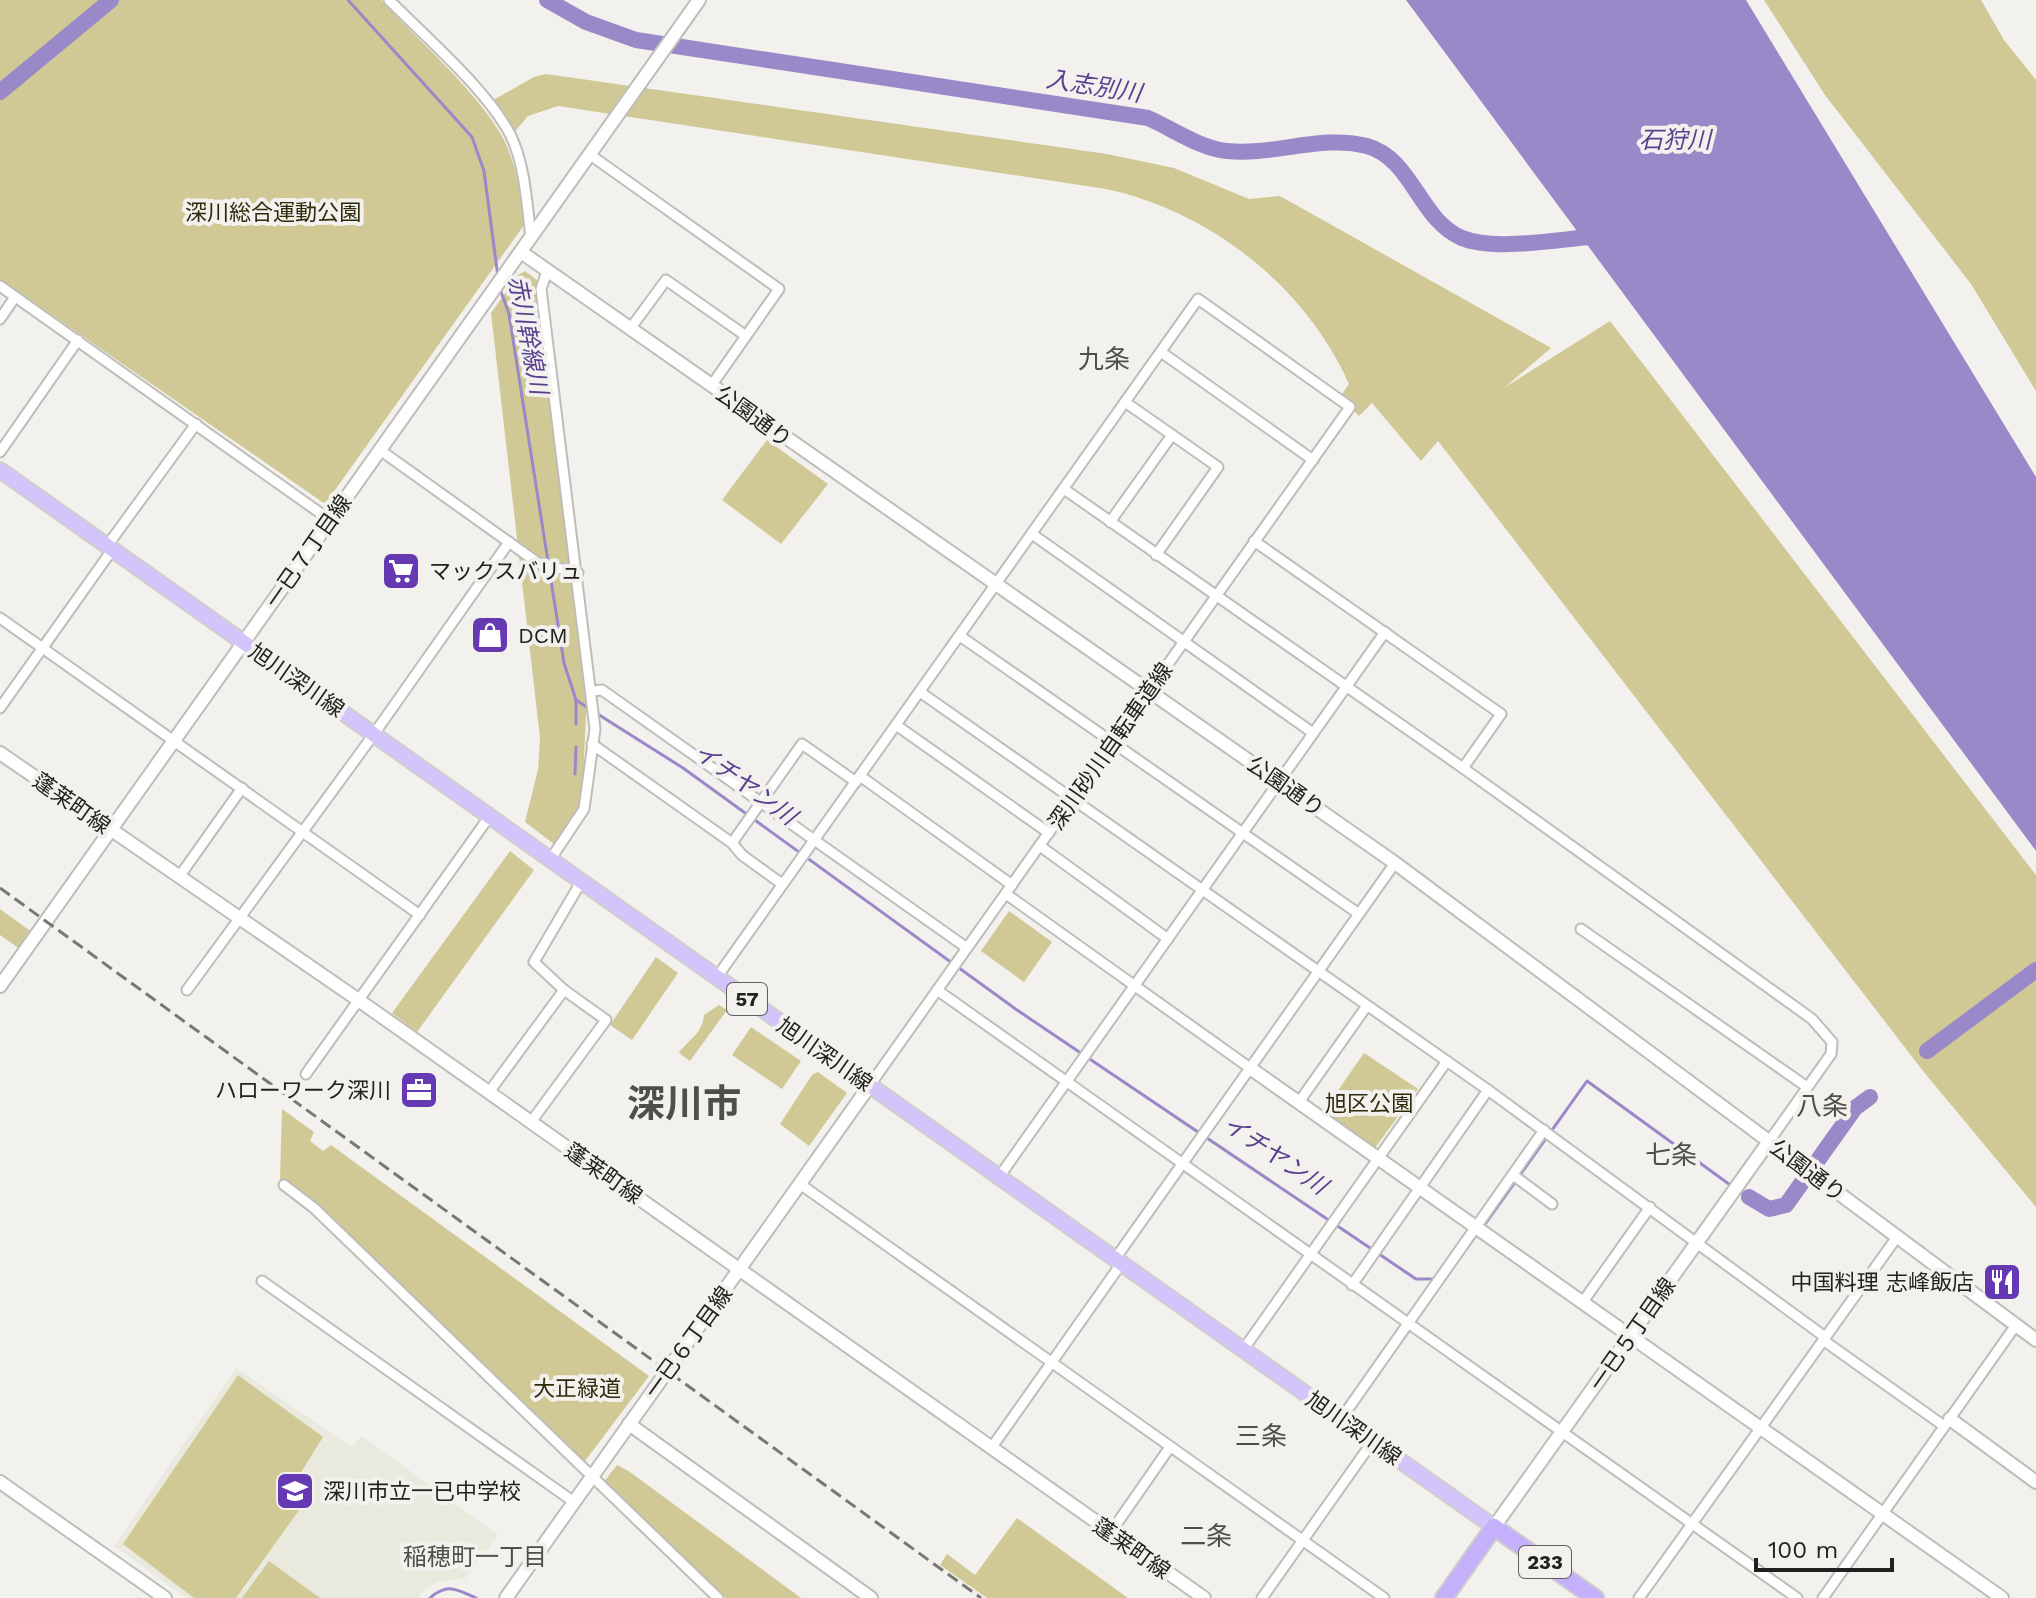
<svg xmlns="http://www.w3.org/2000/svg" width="2036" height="1598" font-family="'Work Sans','Noto Sans JP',sans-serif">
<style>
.built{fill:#eae9dd}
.green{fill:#d0c995}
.water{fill:#9989c9}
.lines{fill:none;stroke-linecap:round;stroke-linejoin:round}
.stream{stroke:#9989c9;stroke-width:3}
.river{stroke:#9989c9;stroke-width:16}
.minor-casing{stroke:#bebdb9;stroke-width:13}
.tertiary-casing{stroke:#bebdb9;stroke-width:16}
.primary-casing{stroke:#cecece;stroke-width:18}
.trunk-casing{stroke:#cecece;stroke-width:20}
.minor{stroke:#fff;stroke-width:9}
.tertiary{stroke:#fff;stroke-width:12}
.primary{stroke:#d3c4fc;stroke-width:14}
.trunk{stroke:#c4b0fb;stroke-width:16}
.rail{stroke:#777774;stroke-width:3;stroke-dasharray:12 6;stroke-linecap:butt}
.labels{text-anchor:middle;stroke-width:8;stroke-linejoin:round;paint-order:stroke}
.shield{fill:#f2f1ed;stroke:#605f5d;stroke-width:2}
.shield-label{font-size:20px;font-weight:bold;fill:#21211f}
.park-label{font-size:22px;fill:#2f2a09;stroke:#f2f1ed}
.street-label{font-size:22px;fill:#21211f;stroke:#f2f1ed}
.poi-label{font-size:22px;fill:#21211f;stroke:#f2f1ed;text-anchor:start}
.water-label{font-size:24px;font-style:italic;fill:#59418f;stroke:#f2f1ed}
.neighbourhood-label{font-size:24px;fill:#4f4e4b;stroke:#f2f1ed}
.quarter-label{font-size:26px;fill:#4f4e4b;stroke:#f2f1ed}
.town-label{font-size:38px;font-weight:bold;fill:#4f4e4b;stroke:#f2f1ed}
</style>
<rect width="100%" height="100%" fill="#f2f1ed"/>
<path class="built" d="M236 1368 352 1447 362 1436 498 1535 465 1578 438 1582 425 1588 418 1598H186L114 1546Z"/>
<g class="green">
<path d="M0 0H381C417 39 481 95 504 140 517 167 521 196 524 225L325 504 0 279Z"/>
<path d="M1764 0H1981L2004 40 2036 80V391L1971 284 1825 95Z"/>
<path d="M546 74 1107 154 1174 168 1249 199 1280 196 1551 348 1504 388 1610 321 2036 875V1207L1923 1071 1438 441 1421 461 1372 403 1359 416 1340 397 1349 384C1306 287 1210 211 1106 189L558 106 528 116 511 136 488 103 534 77Z"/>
<path d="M525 271 538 281 587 692 582 806 555 845 525 822 538 770 540 738 491 313 518 275Z"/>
<path d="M767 440 828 484 781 544 722 500Z"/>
<path d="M510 851 534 870 417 1032 392 1013Z"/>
<path d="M0 909 36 935 24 952 0 935Z"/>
<path d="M1009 911 1052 942 1024 982 981 951Z"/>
<path d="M656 957 678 973 632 1040 610 1025Z"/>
<path d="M719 1005 727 1010 690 1061 679 1053C689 1038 702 1035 704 1015Z"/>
<path d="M751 1027 801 1061 782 1089 732 1055Z"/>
<path d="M1364 1053 1418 1089 1375 1148 1323 1112Z"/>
<path d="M818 1072 847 1093 809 1146 780 1124 812 1075Z"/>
<path d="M282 1109 314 1132 310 1141 323 1151 331 1145 649 1376 582 1465 317 1207 280 1179Z"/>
<path d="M238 1375 323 1437 287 1495 302 1506 236 1598H194L123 1544Z"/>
<path d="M617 1465 630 1472 801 1598H726L603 1483Z"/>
<path d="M1017 1518 1128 1598H987L940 1565 947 1554 975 1575Z"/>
<path d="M269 1561 320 1598H242Z"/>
</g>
<path class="water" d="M1406 0H1746L2036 477V851Z"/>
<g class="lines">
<g class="stream">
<path d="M348 0 472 137 484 171 498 277"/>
<path d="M500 289 509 314 564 663 576 700V724"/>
<path d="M576 700 590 709"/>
<path d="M596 713 683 768 1017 1010 1330 1221"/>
<path d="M575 774 576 747"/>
<path d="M1520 1175 1587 1081 1733 1187"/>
<path d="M1740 1191 1749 1197"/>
<path d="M1336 1225 1416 1279H1436"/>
<path d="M1483 1227 1516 1181"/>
<path d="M1456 1262 1478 1233"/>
<path d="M430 1598C447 1583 457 1589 476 1598"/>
</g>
<g class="river">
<path d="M547 0 586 22 636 40 1148 118C1173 129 1199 148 1227 151 1273 156 1322 134 1367 146 1413 159 1419 220 1462 238 1496 252 1564 238 1602 236"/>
<path d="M0 92 111 0"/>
<path d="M1927 1051 2036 970"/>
<path d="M1749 1197 1769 1209 1786 1205 1855 1108 1870 1097"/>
</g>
<g class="minor-casing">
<g id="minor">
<path d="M389 0C426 37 486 89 510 134 525 164 527 205 531 238"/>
<path d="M589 154 779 289 711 386"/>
<path d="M547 271 541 289 595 729 584 809 550 860"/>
<path d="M0 286 330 520"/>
<path d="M0 319 15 297"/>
<path d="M630 329 666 280 746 336"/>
<path d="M1161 352 1313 460"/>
<path d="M1125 402 1218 467 1156 555"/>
<path d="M380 450 538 563 578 573"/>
<path d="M0 452 78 340"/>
<path d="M1064 489 1463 768 1812 1019 1832 1042 1831 1054 1770 1140"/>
<path d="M1110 522 1172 435"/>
<path d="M1032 534 1313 733"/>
<path d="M1254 541 1501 714 1463 768"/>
<path d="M107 546 196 424"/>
<path d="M0 618 420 915"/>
<path d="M960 636 1359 914"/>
<path d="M592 691 602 690 967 948"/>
<path d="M920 692 1488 1090 1825 1337"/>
<path d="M0 708 112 550"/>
<path d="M896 725 1049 833"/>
<path d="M592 744 732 843 742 855 782 884"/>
<path d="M860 776 1012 885"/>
<path d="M732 843 802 744 856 782"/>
<path d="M1040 846 1168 939"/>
<path d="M179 877 242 788"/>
<path d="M1006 894 1250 1068"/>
<path d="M1581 929 1807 1087"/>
<path d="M717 977 1198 299 1350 407 870 1085"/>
<path d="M187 990 374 734 509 542"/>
<path d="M937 990 1797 1598"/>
<path d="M306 1074 489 817"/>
<path d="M489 1092 564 990 534 962 581 882"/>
<path d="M1299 1102 1366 1007"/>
<path d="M531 1122 606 1020 564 990"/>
<path d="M1513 1175 1552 1204"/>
<path d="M999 1177 1385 632"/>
<path d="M800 1184 1384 1598"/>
<path d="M284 1185 314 1208 718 1598"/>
<path d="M1115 1259 1395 863"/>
<path d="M262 1281 574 1502"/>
<path d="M1352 1285 1488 1090"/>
<path d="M1582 1303 1650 1207"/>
<path d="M1823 1340 1944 1426"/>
<path d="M1243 1350 1447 1061"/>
<path d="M1341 1419 1544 1130"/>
<path d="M992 1447 1121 1264"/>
<path d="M1111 1532 1170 1447"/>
<path d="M1262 1598 1373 1441"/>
<path d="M1639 1598 1897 1237"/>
<path d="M1823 1598 2016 1325"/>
</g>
</g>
<g class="tertiary-casing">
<g id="tertiary">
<path d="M521 252 1395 863 2036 1340"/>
<path d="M0 753 357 999 1204 1598"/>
<path d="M0 986 699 0"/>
<path d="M1250 1068 2002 1598"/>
<path d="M1950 1419 2036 1482"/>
<path d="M629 1424 871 1598"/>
<path d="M0 1482 165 1598"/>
<path d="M1494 1527 1770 1140"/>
<path d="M506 1598 870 1085"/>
</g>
</g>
<g class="primary-casing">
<path id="primary" d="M0 470 1494 1527"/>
</g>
<g class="trunk-casing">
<path id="trunk" d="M1444 1598 1494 1527 1595 1598"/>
</g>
<use href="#minor" class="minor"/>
<use href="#tertiary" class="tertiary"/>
<use href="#primary" class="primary"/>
<use href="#trunk" class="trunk"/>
<path class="rail" d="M0 888 981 1598"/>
</g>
<defs>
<g id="supermarket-square" transform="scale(2)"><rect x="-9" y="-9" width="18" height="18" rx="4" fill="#6439b1" stroke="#f2f1ed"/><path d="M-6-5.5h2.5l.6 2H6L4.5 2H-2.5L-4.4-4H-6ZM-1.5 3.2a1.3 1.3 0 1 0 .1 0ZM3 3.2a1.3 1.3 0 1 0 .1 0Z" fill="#fff"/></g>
<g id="shop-square" transform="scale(2)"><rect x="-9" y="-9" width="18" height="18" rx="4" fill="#6439b1" stroke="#f2f1ed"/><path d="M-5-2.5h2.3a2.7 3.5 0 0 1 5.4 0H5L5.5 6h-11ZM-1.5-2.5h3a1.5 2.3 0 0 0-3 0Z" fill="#fff"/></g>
<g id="office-square" transform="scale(2)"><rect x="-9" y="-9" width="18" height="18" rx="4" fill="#6439b1" stroke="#f2f1ed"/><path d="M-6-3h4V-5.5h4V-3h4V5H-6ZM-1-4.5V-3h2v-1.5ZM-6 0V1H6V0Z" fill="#fff"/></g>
<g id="restaurant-square" transform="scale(2)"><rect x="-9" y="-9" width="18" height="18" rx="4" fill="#6439b1" stroke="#f2f1ed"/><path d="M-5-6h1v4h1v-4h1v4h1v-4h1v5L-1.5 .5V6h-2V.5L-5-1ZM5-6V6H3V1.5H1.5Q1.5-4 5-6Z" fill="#fff"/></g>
<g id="school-square" transform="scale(2)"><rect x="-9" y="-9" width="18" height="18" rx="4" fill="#6439b1" stroke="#f2f1ed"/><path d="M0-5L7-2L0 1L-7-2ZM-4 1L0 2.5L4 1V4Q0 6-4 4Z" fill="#fff"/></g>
</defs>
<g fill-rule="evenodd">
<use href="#supermarket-square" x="401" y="571"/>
<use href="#shop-square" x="490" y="635"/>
<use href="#office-square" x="419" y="1090"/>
<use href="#restaurant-square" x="2002" y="1282"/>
<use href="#school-square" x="295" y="1491"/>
</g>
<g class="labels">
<g class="shield">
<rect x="727" y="983" width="40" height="32" rx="6"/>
<rect x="1519" y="1546" width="52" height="32" rx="6"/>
</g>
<g class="shield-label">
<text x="747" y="1006">57</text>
<text x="1545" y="1569">233</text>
</g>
<g class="park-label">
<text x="273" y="220">深川総合運動公園</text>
<text x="1369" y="1111">旭区公園</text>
<text x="577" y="1396">大正緑道</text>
</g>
<g class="street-label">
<text transform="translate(754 416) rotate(36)" y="8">公園通り</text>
<text transform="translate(308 551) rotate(-55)" y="8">一已７丁目線</text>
<text transform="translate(297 680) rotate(35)" y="8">旭川深川線</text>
<text transform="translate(1110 746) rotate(-55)" y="8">深川砂川自転車道線</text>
<text transform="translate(1286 786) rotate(35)" y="8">公園通り</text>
<text transform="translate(72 803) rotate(35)" y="8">蓬莱町線</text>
<text transform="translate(825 1054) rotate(35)" y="8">旭川深川線</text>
<text transform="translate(1808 1170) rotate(37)" y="8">公園通り</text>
<text transform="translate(604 1173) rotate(35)" y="8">蓬莱町線</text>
<text transform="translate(1632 1334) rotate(-55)" y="8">一已５丁目線</text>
<text transform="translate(688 1342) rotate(-54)" y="8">一已６丁目線</text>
<text transform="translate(1354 1428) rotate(35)" y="8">旭川深川線</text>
<text transform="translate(1132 1548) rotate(35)" y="8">蓬莱町線</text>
</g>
<g class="poi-label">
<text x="429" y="579">マックスバリュ</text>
<text x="518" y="643">DCM</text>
<text x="391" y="1098" text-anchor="end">ハローワーク深川</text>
<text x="1974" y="1290" text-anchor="end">中国料理 志峰飯店</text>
<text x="323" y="1499">深川市立一已中学校</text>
</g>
<g class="water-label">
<text transform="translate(1094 86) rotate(9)" y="8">入志別川</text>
<text x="1675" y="148">石狩川</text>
<text transform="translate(528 335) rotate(79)" y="8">赤川幹線川</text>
<text transform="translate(745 784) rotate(36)" y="8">イチヤン川</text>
<text transform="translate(1275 1155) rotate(34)" y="8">イチヤン川</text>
</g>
<g class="neighbourhood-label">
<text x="475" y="1565">稲穂町一丁目</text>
</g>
<g class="quarter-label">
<text x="1104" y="368">九条</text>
<text x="1822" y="1115">八条</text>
<text x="1671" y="1164">七条</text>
<text x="1261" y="1445">三条</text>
<text x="1206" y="1545">二条</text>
</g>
<g class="town-label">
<text x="684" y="1117">深川市</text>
</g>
</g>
<path d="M1756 1558v12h136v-12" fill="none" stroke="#21211f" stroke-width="4"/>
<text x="1768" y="1558" font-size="24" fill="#21211f" stroke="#f2f1ed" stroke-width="6" paint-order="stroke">100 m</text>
</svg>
